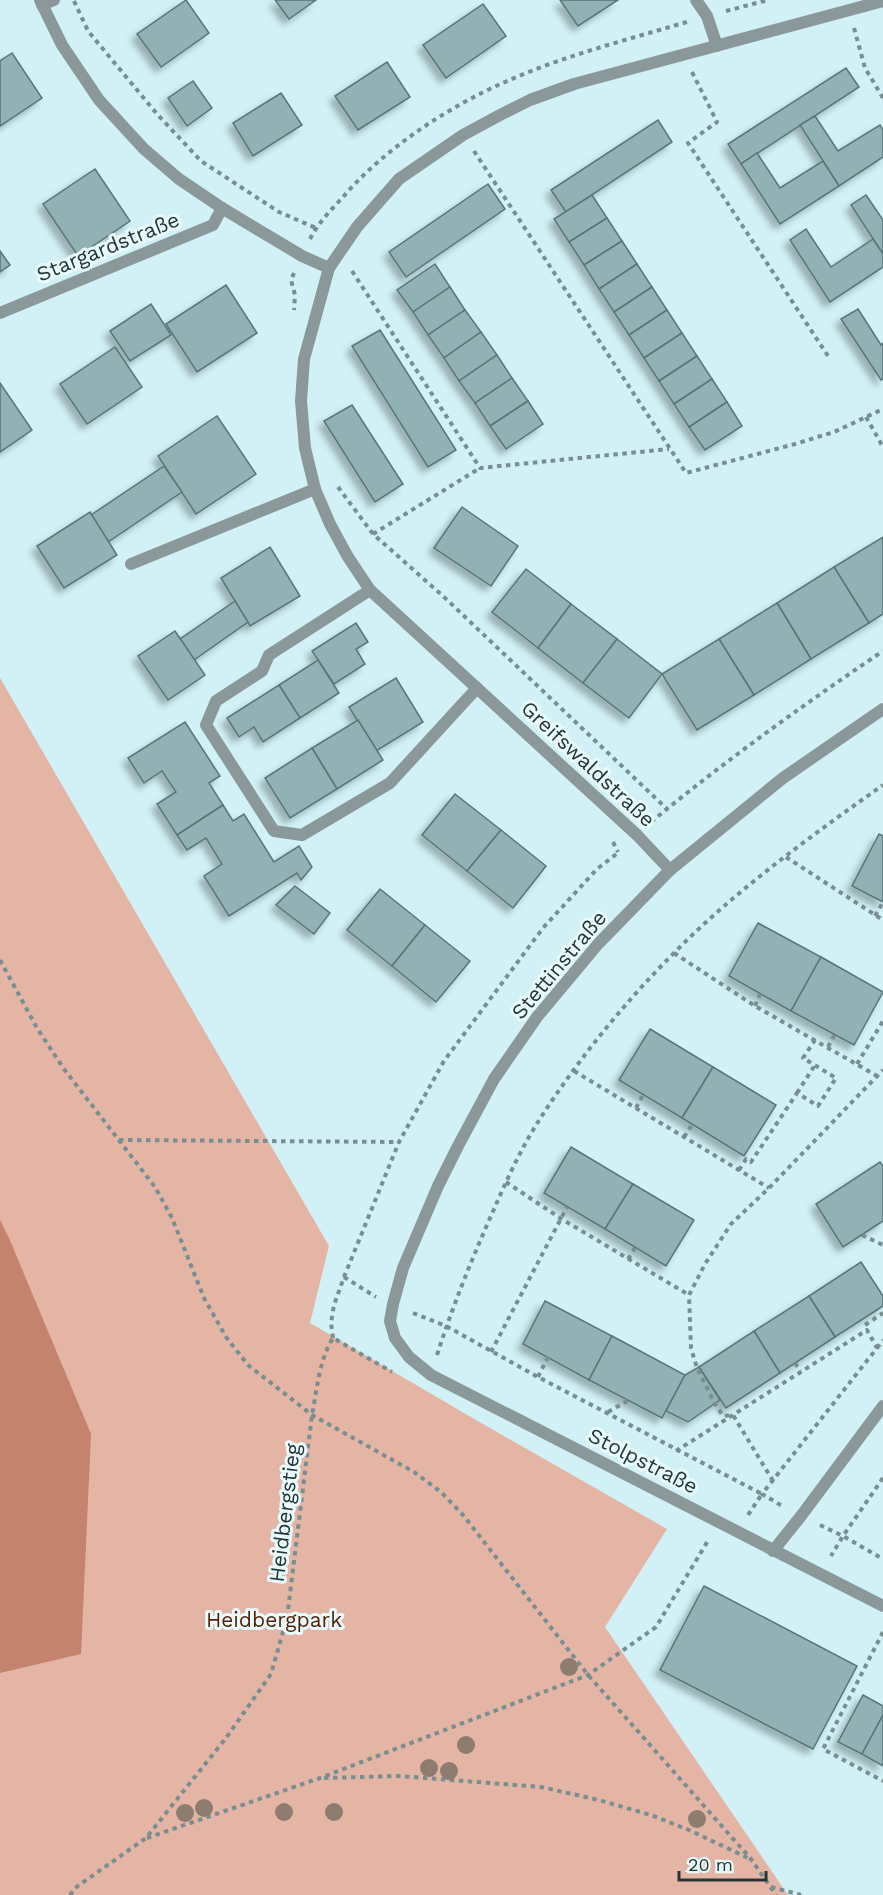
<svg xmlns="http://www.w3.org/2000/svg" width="883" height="1895" font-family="'Work Sans',sans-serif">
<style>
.green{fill:#e4b5a4}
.water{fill:#c3836c}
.building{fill:#92b1b5;stroke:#587579;stroke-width:1.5;filter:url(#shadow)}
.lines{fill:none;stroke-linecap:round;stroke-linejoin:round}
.path{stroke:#788e91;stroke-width:4;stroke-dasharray:4.5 4.5;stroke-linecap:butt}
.minor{stroke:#8b989a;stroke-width:12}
.tree{fill:#8e7c70}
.labels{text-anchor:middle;stroke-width:6;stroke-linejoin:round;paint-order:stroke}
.street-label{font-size:21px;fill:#283536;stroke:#e8fcfe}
.park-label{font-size:21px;fill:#571d03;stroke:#e8fcfe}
</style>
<defs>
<filter id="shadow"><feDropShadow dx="-5.5" dy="5.5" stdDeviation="3" flood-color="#0004"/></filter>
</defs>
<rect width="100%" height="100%" fill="#d1f1f6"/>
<path class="green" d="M0 678 329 1246 310 1323 476 1420 667 1529 605 1627 788 1895H0Z"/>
<path class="water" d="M0 1220 9 1238 91 1434 81 1654 0 1673Z"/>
<g class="building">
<path d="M186 0 209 33 161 67 137 34Z"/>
<path d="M275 0H316L289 19Z"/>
<path d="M560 0H618L578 26Z"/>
<path d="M483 4 506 36 446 78 423 45Z"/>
<path d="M12 53 42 98 0 126V61Z"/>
<path d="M387 62 410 97 358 130 335 96Z"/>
<path d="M846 68 859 87 741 164 728 144Z"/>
<path d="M193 81 212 108 187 126 168 98Z"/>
<path d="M281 93 302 125 253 156 233 123Z"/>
<path d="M815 116 838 151 880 125 883 130V157L839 186 800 125Z"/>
<path d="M658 120 672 142 566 212 551 190Z"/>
<path d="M757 153 780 188 823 161 839 186 780 224 741 164Z"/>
<path d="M95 169 130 221 78 256 43 204Z"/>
<path d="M488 184 505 209 406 277 389 252Z"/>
<path d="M592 195 607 218 569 242 554 219Z"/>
<path d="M866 195 883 220V254L851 205Z"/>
<path d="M607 218 622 241 584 265 569 242Z"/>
<path d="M806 229 831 267 873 239 883 254V267L830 302 790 240Z"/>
<path d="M622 241 637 264 599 289 584 265Z"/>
<path d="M0 251 10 265 0 272Z"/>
<path d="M435 264 450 287 413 312 397 290Z"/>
<path d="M637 264 652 287 614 312 599 289Z"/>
<path d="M226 285 257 333 197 372 166 324Z"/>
<path d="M450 287 465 310 428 335 413 312Z"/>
<path d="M652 287 667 310 629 335 614 312Z"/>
<path d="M151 304 171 335 130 361 110 331Z"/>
<path d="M858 309 881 345 883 343V379L881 380 841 319Z"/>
<path d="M465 310 481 332 444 358 428 335Z"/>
<path d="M667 310 682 333 644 358 629 335Z"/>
<path d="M380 330 456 450 428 467 352 346Z"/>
<path d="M481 332 497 355 459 381 444 358Z"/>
<path d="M682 333 697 356 659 381 644 358Z"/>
<path d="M115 347 142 387 87 424 60 384Z"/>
<path d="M497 355 512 378 475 403 459 381Z"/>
<path d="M697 356 712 379 674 404 659 381Z"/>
<path d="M512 378 528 401 490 426 475 403Z"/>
<path d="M712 379 727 402 689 427 674 404Z"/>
<path d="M0 383 32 430 0 452Z"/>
<path d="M528 401 543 424 506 449 490 426Z"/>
<path d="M727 402 742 426 705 450 689 427Z"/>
<path d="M352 405 403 484 375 502 324 421Z"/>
<path d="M217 416 256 474 196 514 158 456Z"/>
<path d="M164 466 182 492 108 542 91 515Z"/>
<path d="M462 507 518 546 491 586 434 548Z"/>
<path d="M90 512 117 555 64 588 37 546Z"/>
<path d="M883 537V614L869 623 834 567Z"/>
<path d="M270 547 300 596 250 626 221 578Z"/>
<path d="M834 567 869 623 811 659 777 603Z"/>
<path d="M526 569 571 604 538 648 492 612Z"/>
<path d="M235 601 248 622 194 660 180 639Z"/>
<path d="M777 603 811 659 754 695 719 639Z"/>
<path d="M571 604 617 639 583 683 538 648Z"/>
<path d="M356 623 368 642 356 649 365 664 334 684 312 651Z"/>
<path d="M175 631 205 675 168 700 138 656Z"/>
<path d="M617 639 662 674 629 718 583 683Z"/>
<path d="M719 639 754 695 697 730 662 674Z"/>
<path d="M318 660 339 693 300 718 279 685Z"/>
<path d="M396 678 423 722 376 751 349 707Z"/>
<path d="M279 685 300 718 263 742 254 727 239 737 227 718Z"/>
<path d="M358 720 383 760 337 789 312 748Z"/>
<path d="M185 722 220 776 209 783 223 805 177 835 157 804 176 792 162 771 144 783 128 758Z"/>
<path d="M312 748 337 789 290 818 265 778Z"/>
<path d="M455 794 501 830 467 871 422 835Z"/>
<path d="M223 805 233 821 244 814 274 862 299 846 312 867 301 880 297 873 229 916 204 876 222 864 206 838 187 850 177 835Z"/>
<path d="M501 830 546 866 513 908 467 871Z"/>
<path d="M879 834 883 836V902L852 886Z"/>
<path d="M295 886 330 913 314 934 276 905Z"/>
<path d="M380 889 425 925 392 966 347 930Z"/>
<path d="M758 923 821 957 791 1011 729 976Z"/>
<path d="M425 925 470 961 436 1002 392 966Z"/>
<path d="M821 957 883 992 854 1045 791 1011Z"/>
<path d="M650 1029 713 1067 682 1118 619 1080Z"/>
<path d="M713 1067 776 1105 744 1156 682 1118Z"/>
<path d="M571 1147 633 1184 605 1229 544 1193Z"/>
<path d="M880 1162 883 1166V1221L843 1247 816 1204Z"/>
<path d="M633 1184 694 1220 666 1266 605 1229Z"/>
<path d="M861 1262 883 1296V1306L835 1337 809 1296Z"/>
<path d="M809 1296 835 1337 780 1373 754 1331Z"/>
<path d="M545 1301 612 1336 589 1380 523 1344Z"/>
<path d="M754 1331 780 1373 726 1408 699 1367Z"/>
<path d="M612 1336 685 1375 662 1418 589 1380Z"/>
<path d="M699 1367 720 1400 688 1422 666 1411 685 1375Z"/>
<path d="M704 1586 857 1666 813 1749 660 1670Z"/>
<path d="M863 1695 883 1706V1715L862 1754 838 1742Z"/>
<path d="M883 1715V1766L862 1754Z"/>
</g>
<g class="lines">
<g class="path">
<path d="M74 1 88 31 157 114 201 161 279 212 316 228"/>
<path d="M726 11 768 0"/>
<path d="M854 28 865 68 883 98"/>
<path d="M692 72 717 122 688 143 828 356"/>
<path d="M474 151 686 473 795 444 834 432 883 409"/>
<path d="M310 239C318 223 331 210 343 197 384 149 448 107 505 82 563 56 626 40 687 22"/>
<path d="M352 271 480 468 669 449"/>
<path d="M294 273 291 280 295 295 294 310"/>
<path d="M866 417 883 447"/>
<path d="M338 487 373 534 443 596 667 809"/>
<path d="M373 534 480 468"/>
<path d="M651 822C725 761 803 705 883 651"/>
<path d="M613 842 618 852"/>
<path d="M786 857 883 920"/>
<path d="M875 916 883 902"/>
<path d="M674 953 755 1006 877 1076"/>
<path d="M0 960 37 1028 64 1069 155 1187 172 1218 204 1298 226 1337 248 1365 312 1415 414 1472 441 1492 463 1515 588 1675 751 1859 776 1895"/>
<path d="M755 1006 760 994"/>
<path d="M828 1047 835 1034"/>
<path d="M857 1064 883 1021"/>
<path d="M574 1071 769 1188"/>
<path d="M797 1093 815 1065"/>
<path d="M636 1108 643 1095"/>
<path d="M684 1137 692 1125"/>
<path d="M119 1140 399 1142"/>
<path d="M739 1170 746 1159 751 1162 797 1093 818 1106 836 1078 803 1058 815 1040"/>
<path d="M506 1182 560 1218 689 1295"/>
<path d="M862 1235 883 1245"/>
<path d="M628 1259 635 1248"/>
<path d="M344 1277 376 1297"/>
<path d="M413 1313 446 1326 538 1377 762 1494 748 1515"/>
<path d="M865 1325 883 1313"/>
<path d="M333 1338 331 1323 334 1305 344 1277 399 1142 444 1061 543 928 597 869 619 852"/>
<path d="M877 1348 883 1340"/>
<path d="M491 1352 567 1207"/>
<path d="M437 1355C453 1305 473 1256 495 1207 507 1179 521 1149 538 1122 576 1062 624 1003 674 953 736 890 811 836 883 785"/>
<path d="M795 1363 800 1371"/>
<path d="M538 1377 548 1357"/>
<path d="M608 1412 629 1400"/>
<path d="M676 1451 867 1330 877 1348 762 1494 784 1507"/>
<path d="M883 1478 843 1536 883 1559"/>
<path d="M773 1481 733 1415 723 1416 715 1404 697 1368 691 1348 689 1295 705 1264 731 1224 769 1188 883 1070"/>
<path d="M820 1525 843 1536 831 1556"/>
<path d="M883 1632 823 1749 883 1781"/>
<path d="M324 1778 400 1776 541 1787 599 1800 651 1815 689 1830 748 1858"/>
<path d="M147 1838 320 1778 588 1675 656 1627 709 1539"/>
<path d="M771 1887 801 1895"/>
<path d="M70 1895 75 1888 146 1838 226 1738 271 1674 287 1618 312 1415C317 1390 319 1360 333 1338L392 1372"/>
</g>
<g class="minor">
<path d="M40 0 62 45 99 100 144 149 179 179 222 208 302 256 329 268"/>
<path d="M696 0 707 16 717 46"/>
<path d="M42 5 54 0"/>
<path d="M0 313 213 225 222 208"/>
<path d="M131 564 315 489"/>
<path d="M370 590 269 655 262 671 216 701 206 725 274 831 302 835 390 783 477 688"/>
<path d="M883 709 783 778 670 870 598 944 537 1017 494 1079 458 1146 438 1186 403 1268 393 1304 390 1321 395 1338 409 1357 431 1375 883 1606"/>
<path d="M670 870 637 835 370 590 348 557 330 524 315 489 305 448 301 401 304 359 329 268 357 227 399 179 463 135 500 115 530 100 574 84 883 1"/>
<path d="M773 1551 801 1516 883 1406"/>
</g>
</g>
<g class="tree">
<circle cx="569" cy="1667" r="9"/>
<circle cx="466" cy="1745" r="9"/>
<circle cx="429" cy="1768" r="9"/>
<circle cx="449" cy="1771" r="9"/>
<circle cx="204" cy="1808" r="9"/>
<circle cx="284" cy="1812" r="9"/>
<circle cx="334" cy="1812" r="9"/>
<circle cx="185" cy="1813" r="9"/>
<circle cx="697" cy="1819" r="9"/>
</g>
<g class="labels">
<g class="street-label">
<text transform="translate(108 247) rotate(-22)" y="7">Stargardstraße</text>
<text transform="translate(588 764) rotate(43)" y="7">Greifswaldstraße</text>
<text transform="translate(559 965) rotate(-50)" y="7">Stettinstraße</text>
<text transform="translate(643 1461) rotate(27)" y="7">Stolpstraße</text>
<text transform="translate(285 1513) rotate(-83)" y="7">Heidbergstieg</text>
</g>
<g class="park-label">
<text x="274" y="1627">Heidbergpark</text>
</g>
</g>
<path d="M679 1871v9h87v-9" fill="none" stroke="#283536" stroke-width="3"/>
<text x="688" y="1871" font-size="18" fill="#283536" stroke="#e8fcfe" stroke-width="4.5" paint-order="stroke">20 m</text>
</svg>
